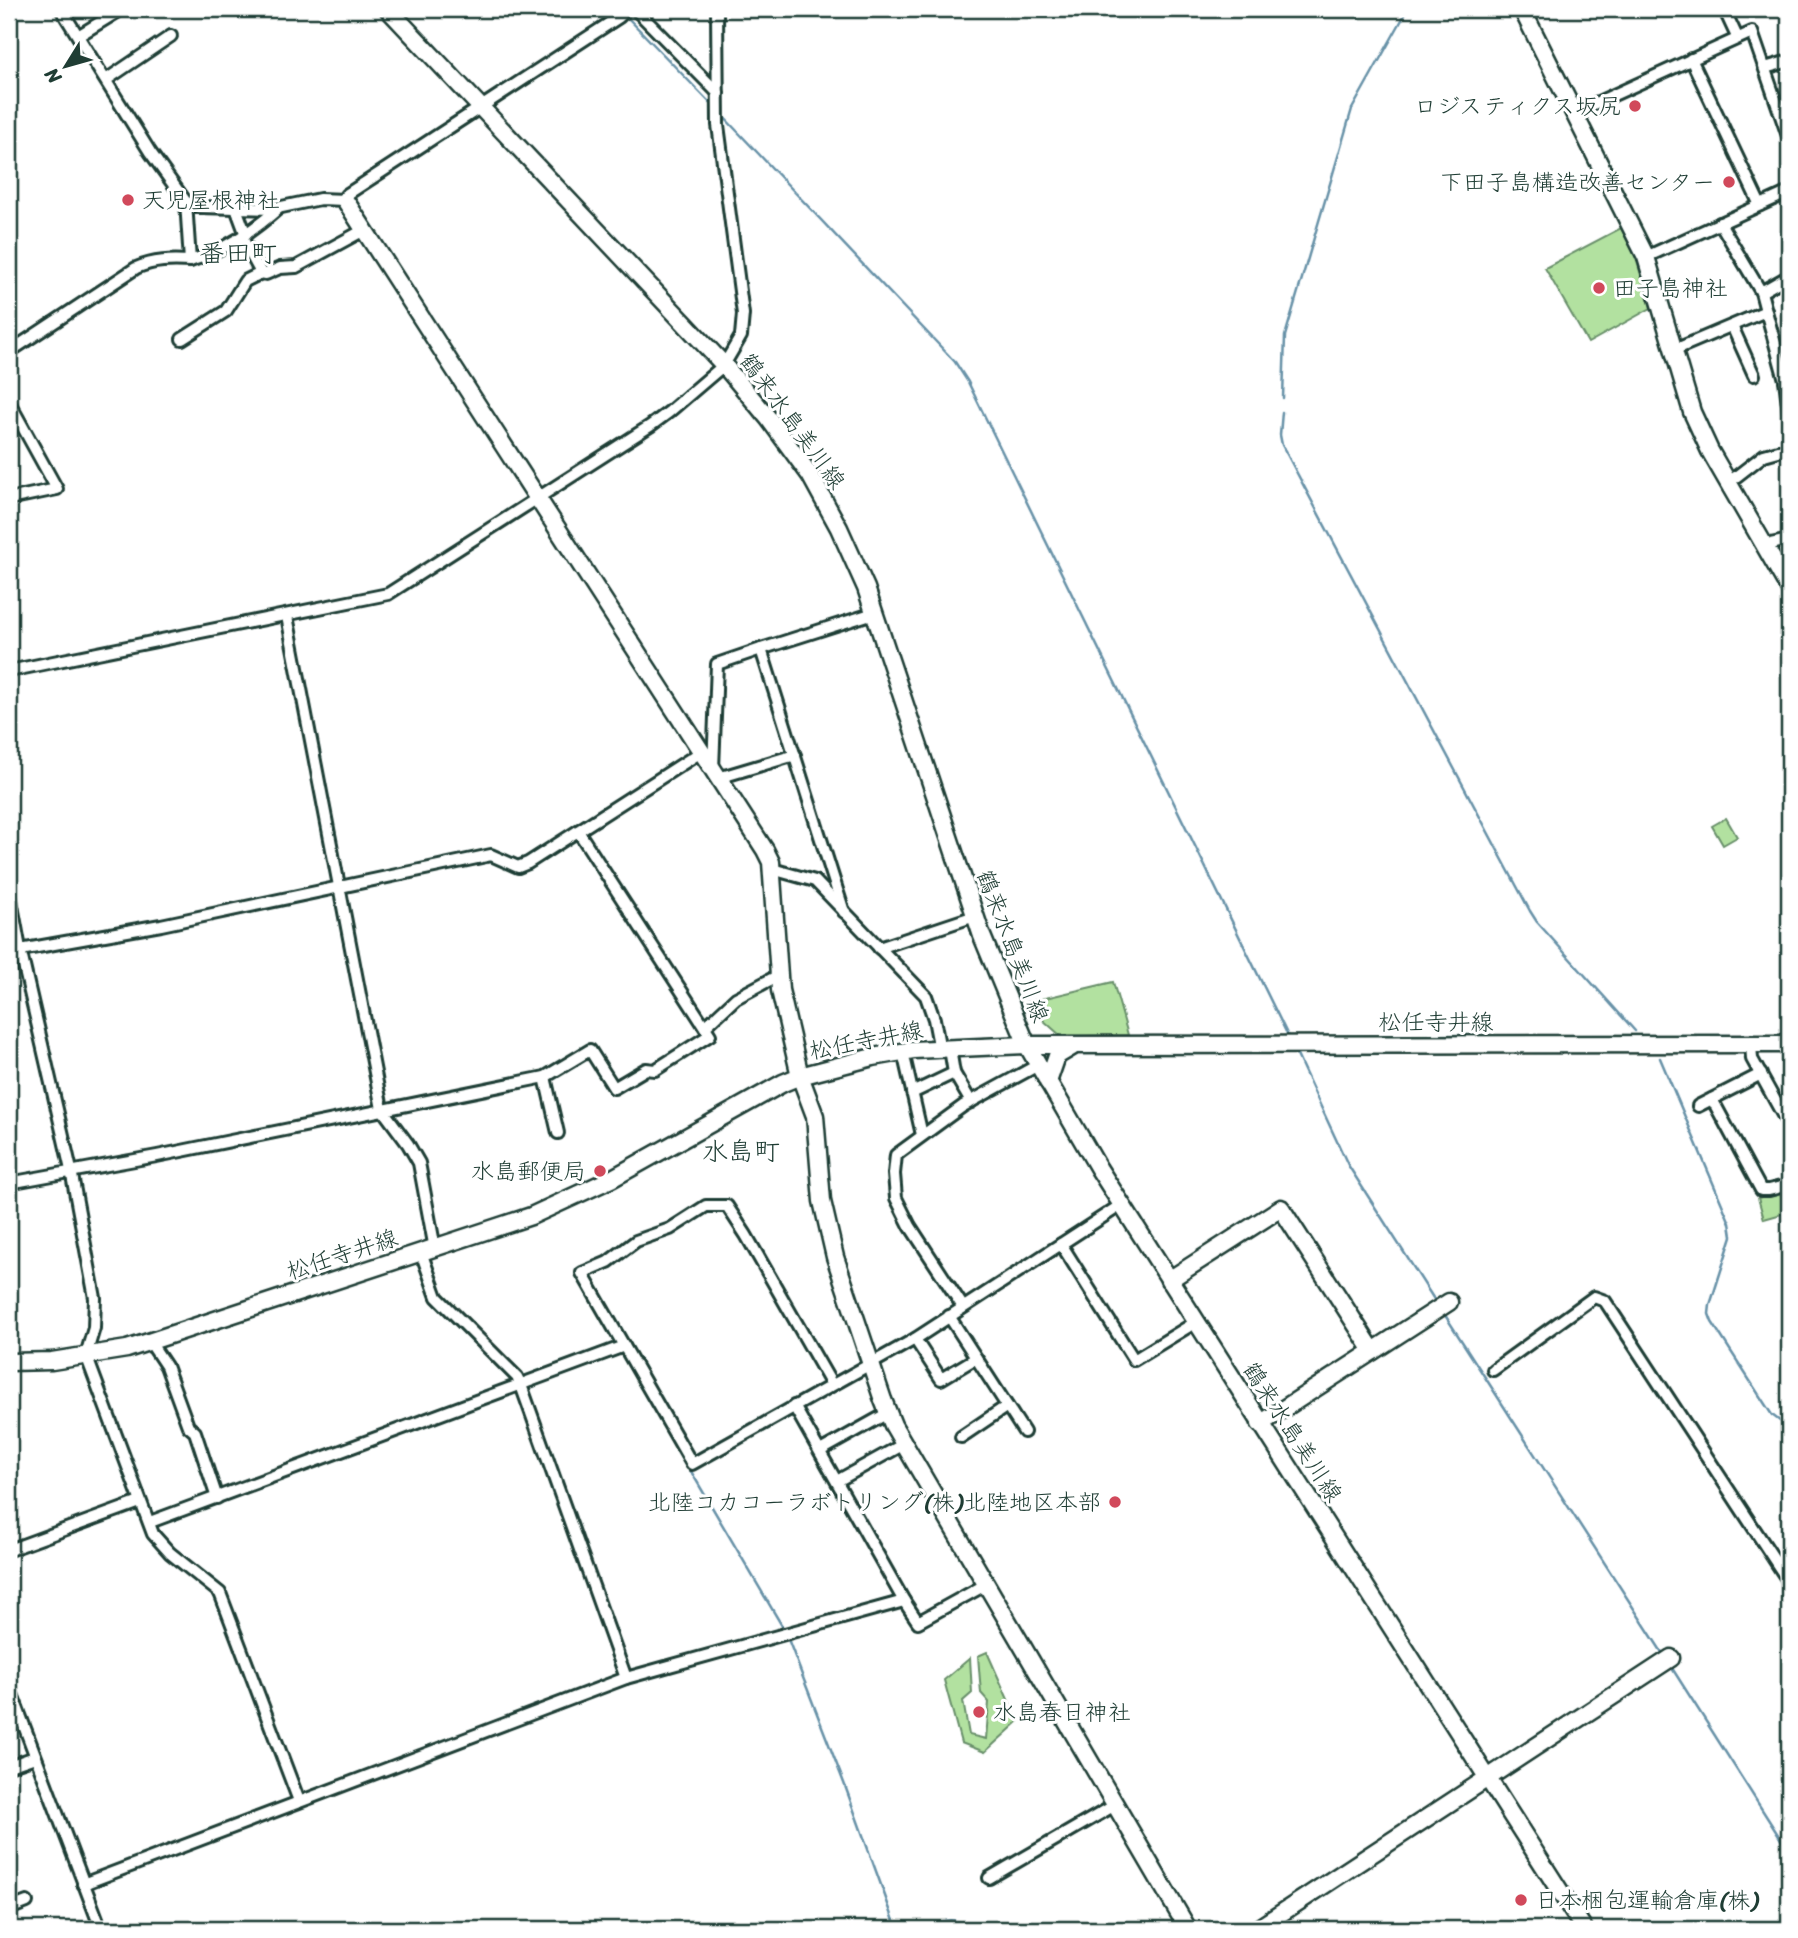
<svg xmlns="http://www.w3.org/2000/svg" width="1798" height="1938" font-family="Sriracha,'Klee One',sans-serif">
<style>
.green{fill:#b2e1a0;stroke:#688f6a;stroke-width:2}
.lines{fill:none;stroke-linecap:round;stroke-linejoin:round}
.stream{stroke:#6892a8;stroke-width:2.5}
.street-casing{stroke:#1f3d34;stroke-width:16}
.secondary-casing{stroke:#1f3d34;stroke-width:21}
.street{stroke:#fff;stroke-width:10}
.secondary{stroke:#fff;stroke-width:16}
.poi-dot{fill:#d1495b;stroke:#fff;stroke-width:2.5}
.labels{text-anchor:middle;stroke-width:6;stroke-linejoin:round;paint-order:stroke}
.poi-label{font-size:23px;fill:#1f3d34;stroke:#fff;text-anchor:end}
.street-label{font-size:23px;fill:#1f3d34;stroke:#fff}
.quarter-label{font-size:26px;fill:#1f3d34;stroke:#fff}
</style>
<rect width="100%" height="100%" fill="#fff"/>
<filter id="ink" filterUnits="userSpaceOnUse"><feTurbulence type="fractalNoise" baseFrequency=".0143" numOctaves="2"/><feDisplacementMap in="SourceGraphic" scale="14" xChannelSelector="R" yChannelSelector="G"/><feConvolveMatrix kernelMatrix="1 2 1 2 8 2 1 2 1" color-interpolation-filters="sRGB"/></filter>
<g filter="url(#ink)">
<g class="green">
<path d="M1621 228 1635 255 1651 308 1588 343 1545 268Z"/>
<path d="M1726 818 1737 837 1723 845 1712 826Z"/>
<path d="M1113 982 1128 1035 1061 1036 1024 1003Z"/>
<path d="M1789 1189V1212L1764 1219 1758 1198Z"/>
<path d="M987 1652 1018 1722 985 1752 961 1743 944 1680 970 1658 972 1693 963 1701 969 1735 986 1739 989 1702 981 1693 978 1656Z"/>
</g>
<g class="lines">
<g class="stream">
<path d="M711 9V52"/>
<path d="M626 16 714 107"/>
<path d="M721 114 955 362 968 382 1289 1038"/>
<path d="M1283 398 1285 336 1352 109 1408 9"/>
<path d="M1282 412 1280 435 1282 445 1530 911 1537 922 1635 1031"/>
<path d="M1295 1051 1348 1165 1437 1304"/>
<path d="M1660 1058 1730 1223 1732 1236 1710 1305 1709 1314 1712 1322 1772 1415 1789 1428"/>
<path d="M1443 1312 1665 1657"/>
<path d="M689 1468 785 1631"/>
<path d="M788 1639 844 1783 897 1929"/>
<path d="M1670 1665 1789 1852"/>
<path d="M923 1929C938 1924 955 1912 965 1929"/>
</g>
<g class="street-casing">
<g id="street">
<path d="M61 9 150 152 186 202 199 207 272 209 320 199 345 200 346 195 619 17 627 9"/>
<path d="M635 9 718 93"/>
<path d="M1724 9 1737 37"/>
<path d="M78 36 122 9"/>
<path d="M1691 59 1760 205"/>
<path d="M1765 68 1789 61"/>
<path d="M106 80 171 36"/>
<path d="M1574 113 1752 32 1789 139"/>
<path d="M236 208 246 235"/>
<path d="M242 238 261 273"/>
<path d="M1646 257 1789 192"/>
<path d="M190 261C225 250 252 232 280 207"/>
<path d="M1761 292 1789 276"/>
<path d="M1766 311 1785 380 1789 379"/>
<path d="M1732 326 1754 375"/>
<path d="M182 339 226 311 245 281 261 273 266 274 280 268 296 267 364 230"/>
<path d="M1674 350 1766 311 1761 292 1720 223"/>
<path d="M9 352 136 268C154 260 171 260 190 261L186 202"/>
<path d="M1785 380 1789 413"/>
<path d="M9 402 57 489 9 499"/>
<path d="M1728 483 1764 455 1789 448"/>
<path d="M1766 545 1789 540"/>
<path d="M287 616 382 1109 408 1144 419 1163 435 1249"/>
<path d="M761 649 874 613"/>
<path d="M9 671 388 594 650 426 669 412 724 365 741 336 743 314 718 125 717 9"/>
<path d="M713 769 717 664 761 649 844 912"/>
<path d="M718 778 795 755"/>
<path d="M772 869 815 881 926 996 934 1019 940 1050"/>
<path d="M9 889 20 949 71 1170 95 1298 94 1328 86 1355 153 1534 170 1553 220 1593 299 1801"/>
<path d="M879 948 975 916"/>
<path d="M9 952 161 925 491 855 518 867 528 863 701 752"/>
<path d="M705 1027 736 998 779 975"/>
<path d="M1751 1044 1752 1059 1789 1126"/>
<path d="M950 1049 954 1073 971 1102"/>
<path d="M903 1052 922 1135"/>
<path d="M545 1077 558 1133"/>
<path d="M912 1093 954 1073"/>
<path d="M1712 1099 1761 1190H1769L1789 1185"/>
<path d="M1698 1106 1761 1074"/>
<path d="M9 1183 157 1156 545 1077 590 1050 614 1088 646 1069 655 1070 710 1035 578 831"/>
<path d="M1061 1244 1134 1360 1196 1322"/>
<path d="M421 1252 437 1297 517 1377 521 1385 626 1678"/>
<path d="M963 1307 910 1226 896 1198 894 1174 896 1155 963 1106 1038 1065"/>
<path d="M949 1316 1024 1432"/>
<path d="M915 1339 941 1379 976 1358"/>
<path d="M150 1342 166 1366 188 1426 195 1432 217 1498"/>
<path d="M1493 1370 1594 1297 1605 1301 1789 1582"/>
<path d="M832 1385 746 1235 727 1206H706L670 1229 636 1241 608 1262 582 1273 692 1464 915 1339 1121 1205"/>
<path d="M794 1406 904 1601"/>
<path d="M961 1437 1007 1406"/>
<path d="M820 1451 888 1413"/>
<path d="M837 1481 904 1444"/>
<path d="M150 1522 624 1346"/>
<path d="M9 1550 140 1502"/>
<path d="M9 1686 101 1929"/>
<path d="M9 1766 35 1757"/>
<path d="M989 1878 1115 1805"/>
<path d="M83 1884 626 1678 904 1601 918 1622 985 1585"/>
<path d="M9 1909 27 1902"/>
</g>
</g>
<g class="secondary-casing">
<g id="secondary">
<path d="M388 9 724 365 769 419 810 475 839 528 866 588 982 936 1027 1045 1099 1169 1584 1929"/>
<path d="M1522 9 1646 257 1692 412 1710 451 1789 588"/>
<path d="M345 200 765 850 771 862 780 990 800 1076 815 1116 822 1201 835 1257 883 1400 893 1425 1188 1929"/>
<path d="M1048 1082 1057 1056 1072 1047"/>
<path d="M1169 1280 1281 1208 1373 1351"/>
<path d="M9 1362 52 1361 127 1349 531 1216 611 1179 783 1083 800 1076 873 1057 913 1050 1027 1045 1789 1044"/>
<path d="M1260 1424 1449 1302"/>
<path d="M1257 1929 1671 1658"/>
</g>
</g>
<use href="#street" class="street"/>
<use href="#secondary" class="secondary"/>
</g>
</g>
<g class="poi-dot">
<circle cx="1635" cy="106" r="7"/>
<circle cx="1729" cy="182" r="7"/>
<circle cx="128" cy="200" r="7"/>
<circle cx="1599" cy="288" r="7"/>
<circle cx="600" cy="1171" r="7"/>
<circle cx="1115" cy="1502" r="7"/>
<circle cx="979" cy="1712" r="7"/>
<circle cx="1521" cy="1900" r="7"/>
</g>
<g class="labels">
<g class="poi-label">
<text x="1621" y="114">ロジスティクス坂尻</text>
<text x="1715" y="190">下田子島構造改善センター</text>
<text x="142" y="208" text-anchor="start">天児屋根神社</text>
<text x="1613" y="296" text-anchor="start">田子島神社</text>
<text x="586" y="1179">水島郵便局</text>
<text x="1101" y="1510">北陸コカコーラボトリング(株)北陸地区本部</text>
<text x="993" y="1720" text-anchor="start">水島春日神社</text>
<text x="1535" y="1908" text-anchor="start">日本梱包運輸倉庫(株)</text>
</g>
<g class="street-label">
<text transform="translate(793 421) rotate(54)" y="8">鶴来水島美川線</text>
<text transform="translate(1013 946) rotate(69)" y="8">鶴来水島美川線</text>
<text x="1436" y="1030">松任寺井線</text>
<text transform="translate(866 1040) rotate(-11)" y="8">松任寺井線</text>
<text transform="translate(342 1254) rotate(-18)" y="8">松任寺井線</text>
<text transform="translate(1293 1432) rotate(57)" y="8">鶴来水島美川線</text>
</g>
<g class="quarter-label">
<text x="238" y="262">番田町</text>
<text x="741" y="1160">水島町</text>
</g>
</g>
<rect width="1798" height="1938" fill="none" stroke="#fff" stroke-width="35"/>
<rect x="18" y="18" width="1763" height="1903" fill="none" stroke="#1f3d34" stroke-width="2.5" filter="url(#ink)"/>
<g transform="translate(66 66) rotate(233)" stroke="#ffffff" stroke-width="5" paint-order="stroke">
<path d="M0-5L12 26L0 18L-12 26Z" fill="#1f3d34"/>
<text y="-10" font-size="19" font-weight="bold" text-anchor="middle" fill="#1f3d34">N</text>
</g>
</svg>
